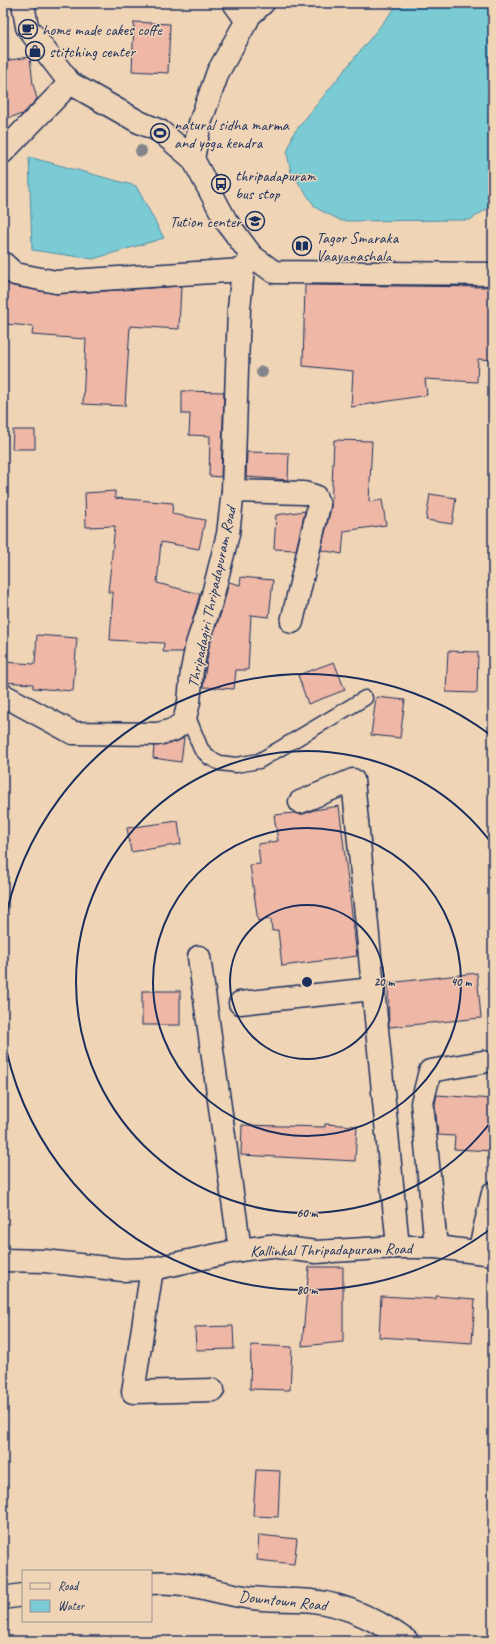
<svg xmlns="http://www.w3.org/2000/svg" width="496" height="1644" font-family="Caveat,sans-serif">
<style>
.water{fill:#7acbd4;stroke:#548da5}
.building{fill:#efb7a5;stroke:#1b2f5e}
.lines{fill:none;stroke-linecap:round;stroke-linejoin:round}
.lane-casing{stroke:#1b2f5e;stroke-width:17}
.street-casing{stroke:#1b2f5e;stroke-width:25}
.secondary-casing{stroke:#1b2f5e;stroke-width:25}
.lane{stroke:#efd4b6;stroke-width:14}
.street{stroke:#efd4b6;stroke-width:22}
.secondary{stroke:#efd4b6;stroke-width:22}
.tree{fill:#83848a}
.ring{fill:none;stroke:#1b2f5e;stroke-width:2}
.labels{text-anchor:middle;stroke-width:3;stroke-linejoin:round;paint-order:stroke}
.poi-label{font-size:16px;fill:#1b2f5e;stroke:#efd4b6;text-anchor:start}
.street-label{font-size:16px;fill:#1b2f5e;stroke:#efd4b6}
.centre{fill:#1b2f5e;stroke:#efd4b6;stroke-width:2}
.ring-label{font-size:12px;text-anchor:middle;font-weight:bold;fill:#1b2f5e;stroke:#efd4b6;stroke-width:3;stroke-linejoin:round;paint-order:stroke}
</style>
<rect width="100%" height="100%" fill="#efd4b6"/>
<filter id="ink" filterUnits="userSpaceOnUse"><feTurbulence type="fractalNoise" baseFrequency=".025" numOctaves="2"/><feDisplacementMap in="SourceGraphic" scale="8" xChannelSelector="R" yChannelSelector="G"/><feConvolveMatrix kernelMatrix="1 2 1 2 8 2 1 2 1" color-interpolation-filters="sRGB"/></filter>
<g filter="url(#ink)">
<g class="water">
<path d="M399 3H493V201L491 206 470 220 342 221 316 208 291 172 287 153 293 134Z"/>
<path d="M29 157 136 186 164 238 93 259 32 250Z"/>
</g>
<g class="building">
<path d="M134 22 170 24 168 73 132 71Z"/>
<path d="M30 57 33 84 37 99 23 114 3 119V61Z"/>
<path d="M3 280 13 286 57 294 181 286 179 329 130 326 125 406 83 404 86 339 32 335 33 326 3 324Z"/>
<path d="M305 285 493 287V360L478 359 477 382 425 379 427 395 351 407 353 371 303 366Z"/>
<path d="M182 391 224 392 221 477 209 476 210 436 189 435 190 414H182Z"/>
<path d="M13 430H35V449H12Z"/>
<path d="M334 440 372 441 369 502 382 500 386 525 344 531 342 554 321 550 331 508Z"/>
<path d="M247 452 289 453 288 480 246 477Z"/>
<path d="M115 491V498L173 503 172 514 205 520 199 549 161 542 157 583 200 594 183 652H163L164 643 110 640 113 592H108L115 526 86 527 85 493Z"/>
<path d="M430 494 456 498 452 524 426 520Z"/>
<path d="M305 511 296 550 274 549 276 515Z"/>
<path d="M241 577 273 580 269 617 251 615 248 670H236L234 689 203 687 209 647 222 610 229 582 240 585Z"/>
<path d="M37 635 77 638 73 691 33 688V684L3 682V662L35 664Z"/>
<path d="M448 651 478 652 477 693 446 692Z"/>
<path d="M334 662 345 690 308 704 298 675Z"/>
<path d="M376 697 405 700 400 738 371 735Z"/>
<path d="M184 738 181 762 153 758 154 746 176 742Z"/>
<path d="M339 806 357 956 282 966 278 930 272 931 271 919 258 921 250 865 260 864 258 844 278 841 274 815 294 813 299 814H304L314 810Z"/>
<path d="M178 821 181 844 131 852 127 828Z"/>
<path d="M477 973 481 1018 389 1027 388 983Z"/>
<rect x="142" y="991" width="38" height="34"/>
<path d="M437 1095 493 1099V1151L454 1149 455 1136 438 1135 435 1104Z"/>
<path d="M325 1124 357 1126 355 1161 241 1155 242 1125 325 1127Z"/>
<path d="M309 1267H343V1342L302 1346Z"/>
<path d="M381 1296 436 1299V1296L475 1299 472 1343 379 1337Z"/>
<path d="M233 1326 234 1349 196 1350 195 1327Z"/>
<path d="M251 1345 292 1347 290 1390 250 1389Z"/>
<path d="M256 1470 280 1471 278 1517 253 1516Z"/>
<path d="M259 1535 297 1539 294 1564 257 1560Z"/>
</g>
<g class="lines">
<g class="lane-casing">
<path id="lane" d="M186 712 201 749 210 758 220 763 236 765 259 761 365 698"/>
</g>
<g class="street-casing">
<g id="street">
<path d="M234 3 247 21"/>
<path d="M3 152 70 83"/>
<path d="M193 159 200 123 218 72 250 15 263 3"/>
<path d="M3 263 15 274 56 282 243 270"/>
<path d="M233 491 304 493 315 496 319 505 292 622"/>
<path d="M3 695 73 733 158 734 173 730 184 722 189 702 192 670 197 644 210 606 228 534 233 491 239 308 243 270 252 256"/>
<path d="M300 802 353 780 398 1247"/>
<path d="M199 957 240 1250"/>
<path d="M240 1003 373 989"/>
<path d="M436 1247 422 1103 430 1071 483 1062"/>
<path d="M479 1252 493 1193"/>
<path d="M3 1260 45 1261 123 1270 152 1269 240 1250 270 1246 316 1252 398 1247H436L493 1254"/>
<path d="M152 1269 133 1392 213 1390"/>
</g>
</g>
<g class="secondary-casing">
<g id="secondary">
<path d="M23 3 27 27 70 83 139 122 160 131 193 159 226 221 252 256 274 272 493 274"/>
<path d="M151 1583C184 1580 213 1592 245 1597 262 1600 279 1600 296 1600 336 1600 375 1618 407 1641"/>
<path d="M3 1598 23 1595"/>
</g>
</g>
<use href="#lane" class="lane"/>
<use href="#street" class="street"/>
<use href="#secondary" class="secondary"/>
</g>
<g class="tree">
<circle cx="141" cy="151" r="6"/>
<circle cx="262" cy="372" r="6"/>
</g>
</g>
<g class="ring">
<circle cx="307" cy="982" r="77"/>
<circle cx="307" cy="982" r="154"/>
<path d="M493 1119A231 231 0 1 1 493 845"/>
<path d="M492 1228A308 308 0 0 1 3 1033M3 931A308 308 0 0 1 492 736"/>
</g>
<defs>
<g id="cafe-ring" transform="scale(1)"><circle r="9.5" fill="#efd4b6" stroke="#1b2f5e" stroke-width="1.5"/><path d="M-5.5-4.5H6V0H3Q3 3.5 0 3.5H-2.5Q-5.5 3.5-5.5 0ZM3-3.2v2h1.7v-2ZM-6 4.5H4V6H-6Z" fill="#1b2f5e"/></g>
<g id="shop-ring" transform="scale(1)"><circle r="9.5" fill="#efd4b6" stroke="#1b2f5e" stroke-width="1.5"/><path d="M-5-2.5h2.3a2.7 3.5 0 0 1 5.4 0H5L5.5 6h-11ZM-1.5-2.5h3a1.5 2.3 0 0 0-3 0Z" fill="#1b2f5e"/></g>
<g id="stadium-ring" transform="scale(1)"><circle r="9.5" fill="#efd4b6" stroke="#1b2f5e" stroke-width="1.5"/><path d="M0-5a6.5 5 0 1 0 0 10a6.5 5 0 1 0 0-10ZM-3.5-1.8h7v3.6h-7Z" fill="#1b2f5e"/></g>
<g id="bus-ring" transform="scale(1)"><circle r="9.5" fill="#efd4b6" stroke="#1b2f5e" stroke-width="1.5"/><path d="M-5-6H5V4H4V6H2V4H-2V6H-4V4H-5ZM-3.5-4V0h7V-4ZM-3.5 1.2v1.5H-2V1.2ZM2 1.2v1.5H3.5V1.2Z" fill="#1b2f5e"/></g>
<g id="school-ring" transform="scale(1)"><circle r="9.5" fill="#efd4b6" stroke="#1b2f5e" stroke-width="1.5"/><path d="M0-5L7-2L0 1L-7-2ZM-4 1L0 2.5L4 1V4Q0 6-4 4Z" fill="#1b2f5e"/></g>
<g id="library-ring" transform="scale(1)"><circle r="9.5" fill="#efd4b6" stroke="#1b2f5e" stroke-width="1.5"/><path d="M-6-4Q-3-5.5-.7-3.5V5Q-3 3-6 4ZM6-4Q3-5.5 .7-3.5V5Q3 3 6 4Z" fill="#1b2f5e"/></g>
</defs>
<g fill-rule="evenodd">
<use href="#cafe-ring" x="28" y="29"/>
<use href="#shop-ring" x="35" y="51"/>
<use href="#stadium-ring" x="160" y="133"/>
<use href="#bus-ring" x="221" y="184"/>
<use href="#school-ring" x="255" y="221"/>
<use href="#library-ring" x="302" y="246"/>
</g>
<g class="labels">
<g class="poi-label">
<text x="42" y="35">home made cakes coffe</text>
<text x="49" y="57">stitching center</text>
<text x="174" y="130">natural sidha marma<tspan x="174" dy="18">and yoga kendra</tspan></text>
<text x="235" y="181">thripadapuram<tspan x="235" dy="18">bus stop</tspan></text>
<text x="241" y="227" text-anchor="end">Tution center</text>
<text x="316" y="243">Tagor Smaraka<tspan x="316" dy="18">Vaayanashala</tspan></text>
</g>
<g class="street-label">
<text transform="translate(211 597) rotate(-78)" y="6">Thripadagiri Thripadapuram Road</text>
<text transform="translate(331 1249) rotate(-1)" y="6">Kallinkal Thripadapuram Road</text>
<text transform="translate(283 1600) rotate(6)" y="6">Downtown Road</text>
</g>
</g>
<circle cx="307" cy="982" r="6" class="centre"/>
<g class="ring-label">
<text x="384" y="986">20 m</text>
<text x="461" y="986">40 m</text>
<text x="307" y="1217">60 m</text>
<text x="307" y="1294">80 m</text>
</g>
<rect width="496" height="1644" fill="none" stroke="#efd4b6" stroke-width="16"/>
<rect x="8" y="8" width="480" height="1628" fill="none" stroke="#1b2f5e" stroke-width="1.5" filter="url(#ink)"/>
<rect x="22" y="1570" width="130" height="52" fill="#efd4b6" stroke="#9a9293"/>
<rect x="30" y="1583" width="20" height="6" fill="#efd4b6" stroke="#9a9293"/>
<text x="58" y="1590" font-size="12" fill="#1b2f5e">Road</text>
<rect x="30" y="1600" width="20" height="12" fill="#7acbd4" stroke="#9a9293"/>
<text x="58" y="1610" font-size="12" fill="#1b2f5e">Water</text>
</svg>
